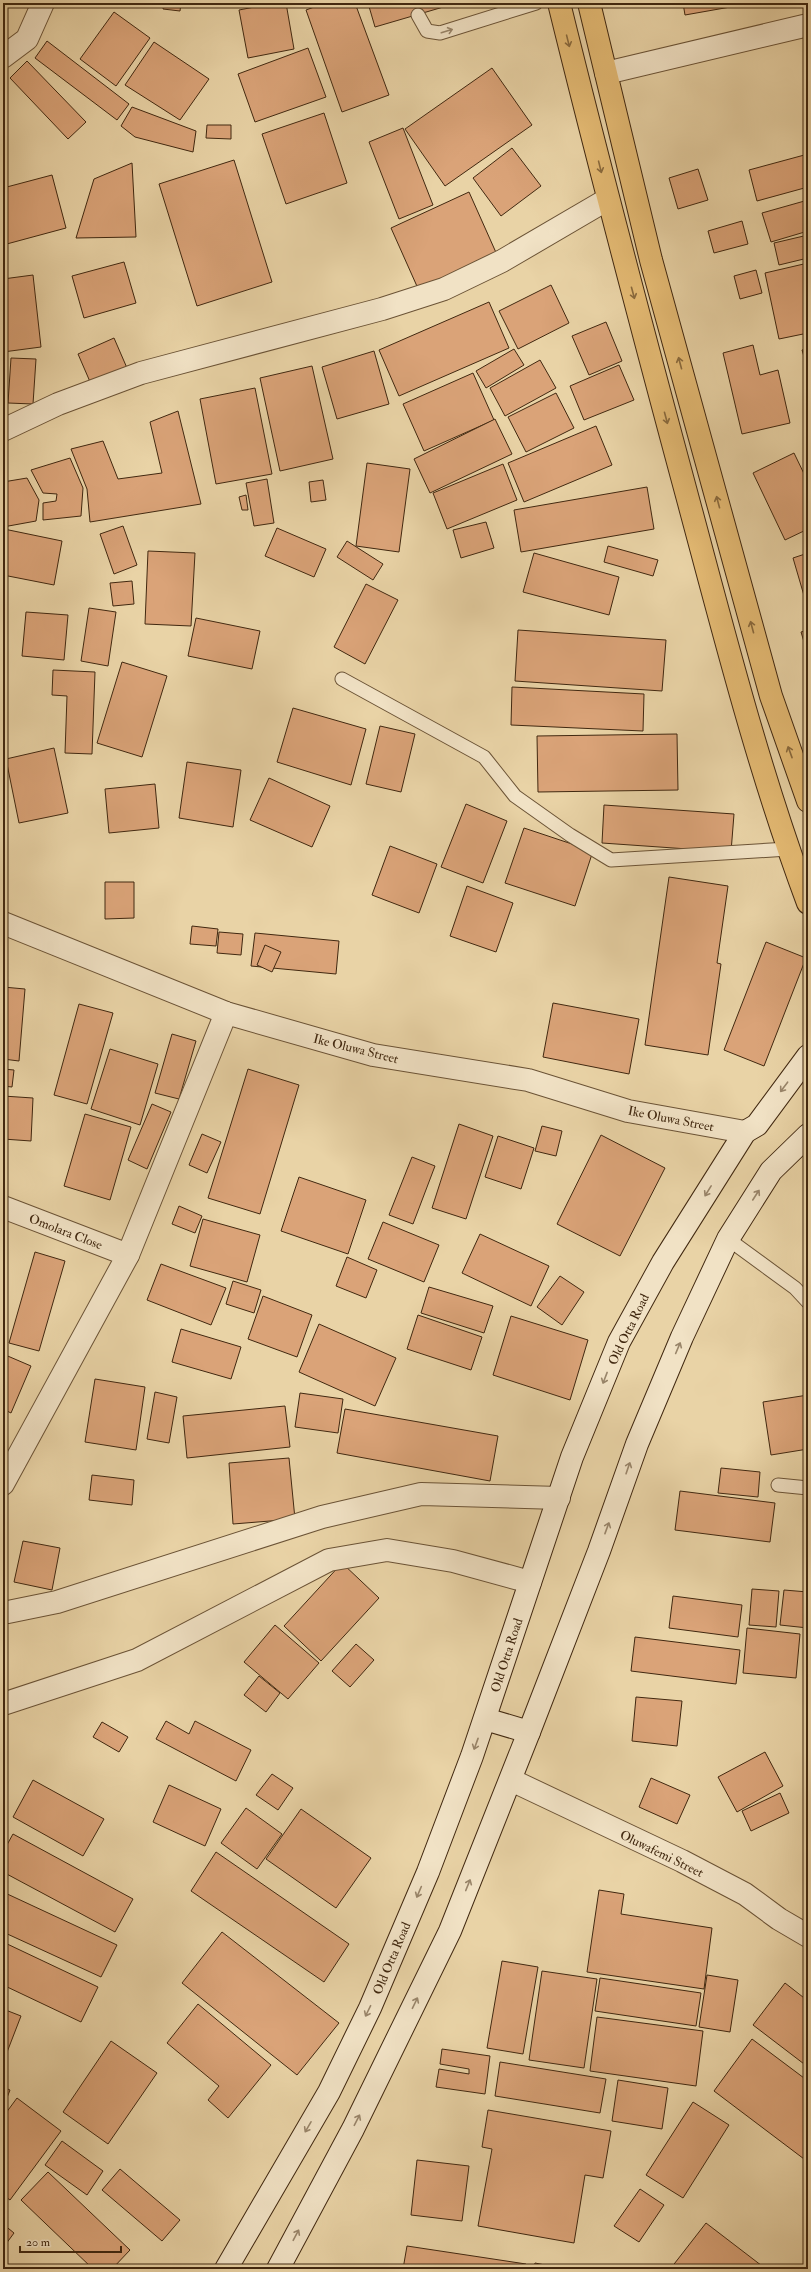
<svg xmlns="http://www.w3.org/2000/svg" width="811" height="2272" font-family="'IM FELL Double Pica',serif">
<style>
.building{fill:#daa378;stroke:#412810}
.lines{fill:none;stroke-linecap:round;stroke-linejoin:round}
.lane-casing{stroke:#6b5336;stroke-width:15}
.street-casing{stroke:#6b5336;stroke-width:24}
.secondary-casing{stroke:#412810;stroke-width:24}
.primary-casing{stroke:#412810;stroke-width:24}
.lane{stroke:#f1e2c5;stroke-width:13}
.street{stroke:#f1e2c5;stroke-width:22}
.secondary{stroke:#f1e2c5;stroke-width:22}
.primary{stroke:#e4ba73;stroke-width:22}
.oneway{stroke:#99856a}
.oneway2{stroke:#8a6a3d}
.labels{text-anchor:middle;stroke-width:3;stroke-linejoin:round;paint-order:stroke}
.street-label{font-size:13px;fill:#412810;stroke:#f1e2c5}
</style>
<rect width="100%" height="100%" fill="#e9d3a6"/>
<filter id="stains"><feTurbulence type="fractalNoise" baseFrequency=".005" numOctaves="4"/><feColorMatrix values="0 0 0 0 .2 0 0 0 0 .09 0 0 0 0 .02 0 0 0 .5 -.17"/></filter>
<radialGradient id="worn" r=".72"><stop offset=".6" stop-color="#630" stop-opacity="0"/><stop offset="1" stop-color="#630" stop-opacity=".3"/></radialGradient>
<g class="building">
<path d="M164 3H181L180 11 163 9Z"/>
<path d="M275 3H286L294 49 248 58 239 10Z"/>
<path d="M325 3H355L389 95 342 112 306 10Z"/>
<path d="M368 3H457L375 27Z"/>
<path d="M683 3H753L685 15Z"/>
<path d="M114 12 150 38 116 86 80 59Z"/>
<path d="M47 41 129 104 117 120 35 58Z"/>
<path d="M154 42 209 79 180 120 125 85Z"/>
<path d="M308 48 326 97 255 122 238 74Z"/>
<path d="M27 61 86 122 68 139 10 78Z"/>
<path d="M492 68 532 125 445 186 405 129Z"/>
<path d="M132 107 196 131 193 152 135 137 121 126Z"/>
<path d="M324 113 347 183 286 204 262 134Z"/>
<path d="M207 125H231V139L206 138Z"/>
<path d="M403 128 433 205 399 219 369 142Z"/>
<path d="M512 148 541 186 501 216 473 178Z"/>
<path d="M808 154V187L757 201 749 170Z"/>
<path d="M234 160 272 282 197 306 159 184Z"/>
<path d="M132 163 136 237 76 238 94 179Z"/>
<path d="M698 169 708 200 678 209 669 178Z"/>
<path d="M52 175 66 228 3 245V188Z"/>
<path d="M469 192 498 257 420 293 391 228Z"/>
<path d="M808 200V231L771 242 762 213Z"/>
<path d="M742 221 748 244 714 253 708 231Z"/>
<path d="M808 235V258L779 265 774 243Z"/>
<path d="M124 262 136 303 84 318 72 276Z"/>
<path d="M808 263V333L779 339 765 273Z"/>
<path d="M756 270 762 293 740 299 734 276Z"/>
<path d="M33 275 41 347 3 352V279Z"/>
<path d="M551 285 569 323 518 349 499 311Z"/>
<path d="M489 302 509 348 399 396 379 350Z"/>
<path d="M606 322 622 361 589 375 572 336Z"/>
<path d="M114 338 127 368 91 384 78 354Z"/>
<path d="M753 345 760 375 778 370 790 423 742 434 723 353Z"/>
<path d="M808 348V370L802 350Z"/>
<path d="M514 349 524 365 486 388 476 371Z"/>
<path d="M374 351 389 404 337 419 322 367Z"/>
<path d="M11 358 36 359 33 404 8 403Z"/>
<path d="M540 360 556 388 505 416 490 388Z"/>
<path d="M619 365 634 400 584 420 570 386Z"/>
<path d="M312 366 333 459 280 471 260 378Z"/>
<path d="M473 373 494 420 424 451 403 404Z"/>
<path d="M255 388 272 474 216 484 200 399Z"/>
<path d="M556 393 574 428 526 452 508 417Z"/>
<path d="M178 411 201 504 90 522 87 489 71 449 103 441 118 479 162 473 150 422Z"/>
<path d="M495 419 512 454 430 493 414 459Z"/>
<path d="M596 426 612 465 524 502 508 463Z"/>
<path d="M794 453 808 482V529L785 540 753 473Z"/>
<path d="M70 458 83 488 81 516 43 520V503L56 501 57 494 43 493 31 470Z"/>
<path d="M367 463 410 469 399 552 356 546Z"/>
<path d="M503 464 517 500 447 529 433 493Z"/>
<path d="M27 478 39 500 36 521 3 527V482Z"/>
<path d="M267 479 274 523 254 526 246 483Z"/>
<path d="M323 480 326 500 311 502 309 482Z"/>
<path d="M647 487 654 529 521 552 514 510Z"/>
<path d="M246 495 248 510H242L239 497Z"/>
<path d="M486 522 494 548 461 558 453 530Z"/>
<path d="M123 526 137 565 114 574 100 534Z"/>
<path d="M277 528 326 549 314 577 265 556Z"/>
<path d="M4 529 62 541 54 585 3 575Z"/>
<path d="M347 541 383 564 373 580 337 557Z"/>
<path d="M608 546 658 560 653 576 604 562Z"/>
<path d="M148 551 195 553 191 626 145 624Z"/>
<path d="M534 553 619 577 609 615 523 592Z"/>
<path d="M808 553V598L805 599 793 558Z"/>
<path d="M132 581 134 604 113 606 110 583Z"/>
<path d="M366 584 398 600 365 664 334 647Z"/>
<path d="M89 608 116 612 108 666 81 661Z"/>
<path d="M26 612 68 615 64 660 22 656Z"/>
<path d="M196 618 260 631 252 669 188 656Z"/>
<path d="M518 630 666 640 662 691 515 681Z"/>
<path d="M808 630V655L801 632Z"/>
<path d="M122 662 167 676 142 757 97 743Z"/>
<path d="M53 670 95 672 92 754 65 753 67 696 52 695Z"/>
<path d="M512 687 644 694 643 731 511 725Z"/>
<path d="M293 708 366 729 351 785 277 762Z"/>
<path d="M380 726 415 734 401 792 366 784Z"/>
<path d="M677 734 678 790 538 792 537 736Z"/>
<path d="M54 748 68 813 19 823 6 759Z"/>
<path d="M187 762 241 770 233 827 179 818Z"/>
<path d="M3 769 7 790 3 791Z"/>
<path d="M269 778 330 806 312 847 250 820Z"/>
<path d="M155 784 159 828 109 833 105 789Z"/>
<path d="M466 804 507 821 483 883 441 867Z"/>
<path d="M604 805 734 814 731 852 602 843Z"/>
<path d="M524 828 593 851 575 906 505 883Z"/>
<path d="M390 846 437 864 419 913 372 895Z"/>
<path d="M669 877 728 886 717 963 721 964 708 1055 645 1045Z"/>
<path d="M105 882H134V918L105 919Z"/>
<path d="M467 886 513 903 496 952 450 936Z"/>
<path d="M192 926 218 929 216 946 190 944Z"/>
<path d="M219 932 243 934 241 955 217 953Z"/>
<path d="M255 933 339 941 336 974 251 966Z"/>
<path d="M766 942 806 958 764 1066 724 1050Z"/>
<path d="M265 945 281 952 272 972 257 965Z"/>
<path d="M3 987 25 989 19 1061 3 1059Z"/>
<path d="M553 1003 639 1019 629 1074 543 1057Z"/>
<path d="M79 1004 113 1013 87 1104 54 1095Z"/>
<path d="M172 1034 196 1041 179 1099 155 1093Z"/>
<path d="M110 1049 158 1064 140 1125 91 1109Z"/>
<path d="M3 1069 14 1070 12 1087 3 1086Z"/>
<path d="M248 1069 299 1085 260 1214 208 1198Z"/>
<path d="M3 1096 33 1098 31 1141 3 1139Z"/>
<path d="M152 1104 171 1112 147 1169 128 1160Z"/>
<path d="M85 1114 131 1127 110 1200 64 1186Z"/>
<path d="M459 1124 493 1136 466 1219 432 1208Z"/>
<path d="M542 1126 562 1131 556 1156 535 1151Z"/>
<path d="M202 1134 221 1142 207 1173 189 1165Z"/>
<path d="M601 1135 665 1168 620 1256 557 1224Z"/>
<path d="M498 1136 534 1148 521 1189 485 1177Z"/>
<path d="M412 1157 435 1166 413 1224 389 1215Z"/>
<path d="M299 1177 366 1200 348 1254 281 1231Z"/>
<path d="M179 1206 202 1216 195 1233 172 1224Z"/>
<path d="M203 1219 260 1235 247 1282 190 1266Z"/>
<path d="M383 1222 439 1245 424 1282 368 1259Z"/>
<path d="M480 1234 549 1266 531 1306 462 1273Z"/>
<path d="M35 1252 65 1261 39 1351 9 1343Z"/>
<path d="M347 1257 377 1270 366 1298 336 1286Z"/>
<path d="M161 1264 226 1288 211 1325 147 1300Z"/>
<path d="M560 1276 584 1292 562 1325 537 1307Z"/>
<path d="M233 1281 261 1290 254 1313 226 1304Z"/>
<path d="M429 1287 493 1306 484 1333 421 1313Z"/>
<path d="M263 1296 312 1315 297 1357 248 1339Z"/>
<path d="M418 1315 482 1337 471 1370 407 1349Z"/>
<path d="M511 1316 588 1340 570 1400 493 1375Z"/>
<path d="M319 1324 396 1358 375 1406 299 1372Z"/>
<path d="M181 1329 241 1347 231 1379 172 1362Z"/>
<path d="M3 1354 31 1366 11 1413 3 1409Z"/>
<path d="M95 1379 145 1387 136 1450 85 1442Z"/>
<path d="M155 1392 177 1397 169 1443 147 1439Z"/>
<path d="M300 1393 343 1399 338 1433 295 1427Z"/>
<path d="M808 1395V1449L771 1455 763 1402Z"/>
<path d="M285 1406 290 1447 187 1458 183 1416Z"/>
<path d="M345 1409 498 1436 490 1481 337 1453Z"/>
<path d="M289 1458 295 1519 233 1524 229 1463Z"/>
<path d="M721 1468 760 1472 758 1497 718 1493Z"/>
<path d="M92 1475 134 1480 132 1505 89 1500Z"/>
<path d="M680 1491 775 1503 770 1542 675 1530Z"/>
<path d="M23 1541 60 1548 52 1590 14 1582Z"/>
<path d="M342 1563 379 1598 321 1661 284 1626Z"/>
<path d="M752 1589 779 1591 776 1627 749 1625Z"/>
<path d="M784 1590 808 1592V1628L780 1625Z"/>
<path d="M673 1596 742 1605 738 1637 669 1628Z"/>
<path d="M275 1625 319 1663 288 1699 244 1662Z"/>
<path d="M747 1628 800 1634 796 1678 743 1673Z"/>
<path d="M635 1637 740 1650 736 1684 631 1671Z"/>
<path d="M356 1644 374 1660 350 1687 332 1671Z"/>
<path d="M259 1676 280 1693 266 1712 244 1695Z"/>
<path d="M636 1697 682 1701 677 1746 632 1741Z"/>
<path d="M166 1721 189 1734 195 1721 251 1750 236 1781 156 1739Z"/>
<path d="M102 1722 128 1737 119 1752 93 1737Z"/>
<path d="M765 1752 783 1786 737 1812 718 1777Z"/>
<path d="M272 1774 293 1788 278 1810 256 1795Z"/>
<path d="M651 1778 690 1795 677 1824 639 1807Z"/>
<path d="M33 1780 104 1819 83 1856 13 1817Z"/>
<path d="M169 1785 221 1809 205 1846 153 1822Z"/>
<path d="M780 1793 789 1813 751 1831 742 1811Z"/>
<path d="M246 1808 282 1834 257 1869 221 1843Z"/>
<path d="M301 1809 371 1858 336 1908 266 1859Z"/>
<path d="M13 1834 133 1899 115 1932 3 1872V1852Z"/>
<path d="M216 1852 349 1944 324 1982 191 1891Z"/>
<path d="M599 1890 624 1894 621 1914 712 1928 704 1989 587 1972Z"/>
<path d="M3 1892 117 1945 101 1977 3 1932Z"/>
<path d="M222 1932 339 2023 297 2075 182 1983Z"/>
<path d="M3 1942 98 1987 81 2022 3 1985Z"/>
<path d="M502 1961 538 1967 523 2054 487 2048Z"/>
<path d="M542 1971 597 1979 584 2068 529 2060Z"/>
<path d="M707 1975 738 1980 730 2032 699 2027Z"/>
<path d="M600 1978 701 1993 696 2026 595 2011Z"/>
<path d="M785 1983 808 2001V2067L753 2025Z"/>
<path d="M198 2004 271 2065 228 2118 208 2100 219 2086 167 2043Z"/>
<path d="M3 2009 21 2016 4 2060 3 2059Z"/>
<path d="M597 2017 703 2031 696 2086 590 2071Z"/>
<path d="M752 2039 808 2081V2162L714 2091Z"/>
<path d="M111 2041 157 2073 108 2144 63 2112Z"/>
<path d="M442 2049 490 2056 485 2094 436 2087 439 2069 469 2074V2069L440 2064Z"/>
<path d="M500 2062 606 2079 600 2113 495 2096Z"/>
<path d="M618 2080 668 2088 662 2129 612 2121Z"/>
<path d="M3 2087 10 2090 3 2108Z"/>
<path d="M17 2098 61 2131 10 2200 3 2195V2117Z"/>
<path d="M693 2102 729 2125 683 2198 646 2175Z"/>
<path d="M488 2110 611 2131 603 2178 585 2175 574 2243 478 2226 492 2149 482 2147Z"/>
<path d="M62 2141 103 2171 87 2195 45 2165Z"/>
<path d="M417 2160 469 2166 462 2221 411 2215Z"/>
<path d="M120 2169 180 2220 162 2241 102 2190Z"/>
<path d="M48 2172 130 2250 112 2269H93L21 2200Z"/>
<path d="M640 2189 664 2205 639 2242 614 2226Z"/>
<path d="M706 2223 766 2269 671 2268Z"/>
<path d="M3 2224 14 2233 3 2248Z"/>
<path d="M407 2246 526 2264 525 2269H403Z"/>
<path d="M535 2263 565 2269H533Z"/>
</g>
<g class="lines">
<g class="lane-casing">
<g id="lane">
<path d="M418 15 427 31 440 33 536 3"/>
<path d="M342 679 484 757 515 796 570 835 611 860 788 849"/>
<path d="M728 1239 795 1288 808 1302"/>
<path d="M778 1485 808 1488"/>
</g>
</g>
<g class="street-casing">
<g id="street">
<path d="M3 57 27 39 43 3"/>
<path d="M606 73 808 25"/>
<path d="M3 430 58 404 141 373 382 309 444 289 502 261 608 199"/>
<path d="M3 923 226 1013 373 1055 528 1080 628 1111 745 1132"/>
<path d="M3 1207 128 1255"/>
<path d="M3 1484 128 1255 226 1013"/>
<path d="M8 1612 57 1602 322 1517 421 1494 559 1498"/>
<path d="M3 1704 137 1660 329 1560 387 1550 453 1561 530 1582"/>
<path d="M511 1780 682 1861 745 1894 779 1919 808 1936"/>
</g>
</g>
<g class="secondary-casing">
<g id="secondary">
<path d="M485 1719 529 1732"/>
<path d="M226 2269 329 2092 370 2008 428 1872 472 1756 572 1457 619 1342 663 1262 745 1132 757 1125 808 1056"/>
<path d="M278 2269 353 2129 450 1931 529 1732 599 1551 637 1444 682 1337 728 1239 771 1171 808 1135"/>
</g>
</g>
<g class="primary-casing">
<g id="primary">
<path d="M559 3C600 170 644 336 689 503 725 637 759 772 808 903"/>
<path d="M589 3 651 260 771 696 808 801"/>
</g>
</g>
<use href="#lane" class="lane"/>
<use href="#street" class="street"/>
<use href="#secondary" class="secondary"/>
<use href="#primary" class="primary"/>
</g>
<defs><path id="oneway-shaft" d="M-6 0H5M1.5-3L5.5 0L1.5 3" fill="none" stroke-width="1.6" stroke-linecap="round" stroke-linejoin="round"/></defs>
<g class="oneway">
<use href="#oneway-shaft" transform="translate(447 31) rotate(-17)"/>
<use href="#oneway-shaft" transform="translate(784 1087) rotate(127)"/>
<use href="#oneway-shaft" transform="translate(708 1191) rotate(122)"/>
<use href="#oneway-shaft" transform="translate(756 1195) rotate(-57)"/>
<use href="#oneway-shaft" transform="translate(678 1348) rotate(-67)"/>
<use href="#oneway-shaft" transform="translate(605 1378) rotate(111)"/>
<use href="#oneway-shaft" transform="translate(628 1468) rotate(-71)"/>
<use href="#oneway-shaft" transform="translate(607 1528) rotate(-70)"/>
<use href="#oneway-shaft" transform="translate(476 1744) rotate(110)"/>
<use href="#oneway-shaft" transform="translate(468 1885) rotate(-68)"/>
<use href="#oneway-shaft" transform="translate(419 1892) rotate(113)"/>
<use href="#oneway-shaft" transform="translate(415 2003) rotate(-64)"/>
<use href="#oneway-shaft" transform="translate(368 2011) rotate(116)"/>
<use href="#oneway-shaft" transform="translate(357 2120) rotate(-63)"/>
<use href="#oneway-shaft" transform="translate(308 2127) rotate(120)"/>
<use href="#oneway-shaft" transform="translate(296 2235) rotate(-62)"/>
</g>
<g class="oneway2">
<use href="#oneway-shaft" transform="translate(568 41) rotate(76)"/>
<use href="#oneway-shaft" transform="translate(600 167) rotate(76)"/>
<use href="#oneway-shaft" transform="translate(633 293) rotate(75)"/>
<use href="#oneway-shaft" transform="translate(680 363) rotate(-105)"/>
<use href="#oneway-shaft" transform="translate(666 418) rotate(75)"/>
<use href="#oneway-shaft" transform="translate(718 502) rotate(-105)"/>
<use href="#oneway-shaft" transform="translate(752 627) rotate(-105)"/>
<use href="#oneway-shaft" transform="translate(790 752) rotate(-110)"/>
</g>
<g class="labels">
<g class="street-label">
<text transform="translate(356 1048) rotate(14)" y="5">Ike Oluwa Street</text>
<text transform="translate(671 1118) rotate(11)" y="5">Ike Oluwa Street</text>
<text transform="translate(66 1231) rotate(21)" y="5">Omolara Close</text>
<text transform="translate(628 1329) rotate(-64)" y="5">Old Otta Road</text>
<text transform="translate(506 1655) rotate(-72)" y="5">Old Otta Road</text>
<text transform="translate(662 1853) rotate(26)" y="5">Oluwafemi Street</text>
<text transform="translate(391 1958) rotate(-67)" y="5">Old Otta Road</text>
</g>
</g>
<rect width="811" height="2272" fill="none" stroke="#e9d3a6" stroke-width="16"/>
<rect x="4" y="4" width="803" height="2264" fill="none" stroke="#412810" stroke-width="2"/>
<rect x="8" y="8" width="795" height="2256" fill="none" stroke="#412810"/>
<path d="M20 2246v6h101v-6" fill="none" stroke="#412810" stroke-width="2"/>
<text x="26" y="2246" font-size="12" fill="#412810" stroke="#f1e2c5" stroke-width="3" paint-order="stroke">20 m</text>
<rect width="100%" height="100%" filter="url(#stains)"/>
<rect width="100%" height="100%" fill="url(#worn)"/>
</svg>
